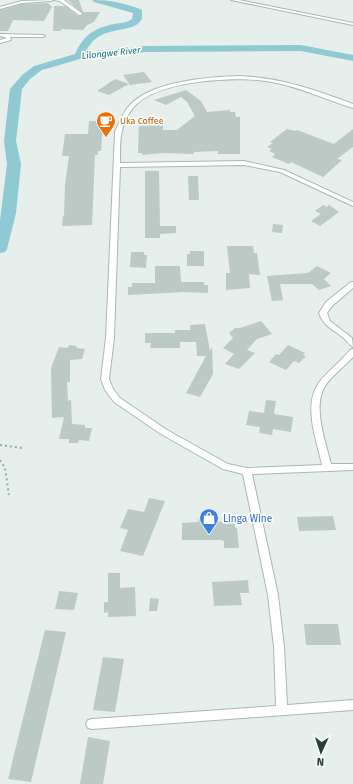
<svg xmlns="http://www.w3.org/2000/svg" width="353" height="784" font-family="'Fira Sans',sans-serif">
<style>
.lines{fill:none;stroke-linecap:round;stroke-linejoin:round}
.river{fill:#8ec9d4;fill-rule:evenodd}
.building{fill:#bbcac4}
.minor-casing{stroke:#a8b8b2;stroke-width:2}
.path{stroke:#86b3a5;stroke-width:2;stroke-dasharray:2 3;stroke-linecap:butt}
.minor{fill:#fff;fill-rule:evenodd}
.labels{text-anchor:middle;stroke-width:3.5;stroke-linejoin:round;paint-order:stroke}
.far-water-label{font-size:9px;font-style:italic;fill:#1c6f80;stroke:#f7fbf9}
.far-food-label{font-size:9px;fill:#c56008;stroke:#f7fbf9;text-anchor:start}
.shop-label{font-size:10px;fill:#366cbe;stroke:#f7fbf9;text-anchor:start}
</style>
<rect width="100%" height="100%" fill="#e6efeb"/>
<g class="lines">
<path class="river" d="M92 0C110 0 125 3 142 10V18C134 37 100 21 86 52L146 46 301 45 353 55V61L301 51 146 52 80 59 42 70 30 79 22 89 16 141 21 164 16 213 7 249 5 252 0 253V220L7 164 4 141 10 89 22 75 34 66 75 54C83 36 94 28 114 24 121 23 127 23 132 19L133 13 94 2Z"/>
</g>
<g class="building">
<path d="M68 0H79L83 12H100L94 22 87 25 83 30 61 29V31H53L54 6H65L78 16 84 15Z"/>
<path d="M48 3 52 7 44 21 13 20 8 31H0V10L22 4Z"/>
<path d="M144 72 152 82 130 85 123 75Z"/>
<path d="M115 79 129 84 109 95 97 91Z"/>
<path d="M186 90 201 101 207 112 230 110V112H235L236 117H240V154H218V151L194 152V154L163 153 142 155V153H138L139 121H163V130H177L195 116 187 102 181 97 166 105 154 100Z"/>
<path d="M89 121H103L101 151H98V155H95L92 225 62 226 63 216H64L65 185 69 156H62L65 134H88Z"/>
<path d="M287 129 295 131 297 130 334 144 353 129V147L337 159 342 160 323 177 291 162 289 164 272 157 275 154 269 151 272 149 267 147 273 143 270 142Z"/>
<path d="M145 171H159L160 226H176V233L160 234V238H145Z"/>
<path d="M188 176H198L199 200H189Z"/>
<path d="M323 205 327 207 329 205 339 212 320 226 311 221 321 214 315 211Z"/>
<path d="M273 224 283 225 282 233 272 232Z"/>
<path d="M227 246H253L254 253H257L260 275 249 274 250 288 226 290V273H230Z"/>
<path d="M190 251H204V266H187V254H190Z"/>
<path d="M131 252H144V255H147L146 268 130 267Z"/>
<path d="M155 266H180L181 282H204V285H208V293L183 292 128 295V287H132V283H155Z"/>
<path d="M317 266 331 273 324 279 331 286 319 290 312 284H280L283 300 272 301 267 276 308 273Z"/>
<path d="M261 321 272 334 257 339 247 350 255 353 239 369 225 364 234 354 223 348 233 338 229 333 235 328H240Z"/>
<path d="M205 324 210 351 212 347 213 374 200 397 186 393 206 356H197L196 342H180V348H150L151 343H145V333H175V330H190V325Z"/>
<path d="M69 345 77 346 76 348 85 349 82 359 70 360V382H67L68 401 71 400 72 424 85 425V428H92L89 441 79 440 78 443H69V439H59L64 417 52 418 51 368 59 347 68 348Z"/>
<path d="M288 345 305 353 303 355 306 356 299 363 294 361 286 370 269 362 276 354 279 355Z"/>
<path d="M266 400 276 401 274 414 293 417 291 432 273 429 272 435 259 433 260 427 246 425 249 411 264 413Z"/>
<path d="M149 498 165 501 143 556 120 551 128 530 120 528 128 509 144 512Z"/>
<path d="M333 516 336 530 299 531 297 517Z"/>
<path d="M198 519H215V522L235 521V528H237L239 548H224V541L221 540H182V523L198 522Z"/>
<path d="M108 573H120V588L135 587 136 616 108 617V612L104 613V602H108Z"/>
<path d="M248 580 249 593H240L242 605 214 606 212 582Z"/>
<path d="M59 591 78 593 74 610 55 609Z"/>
<path d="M150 598 159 599 157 611H149Z"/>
<path d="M304 624H338L341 645H306Z"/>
<path d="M45 630 66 632 31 782 8 779Z"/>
<path d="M103 657 124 659 115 712 93 710Z"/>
<path d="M88 737 110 741 103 784H80Z"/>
</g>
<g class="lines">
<g class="minor-casing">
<g id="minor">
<path d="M53 0 51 1 22 3 0 9V7L22 1Z"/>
<path d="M54 0H64L83 14 79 15 60 1Z"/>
<path d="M231 0H239L353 23V25Z"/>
<path d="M0 34 43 35 45 36 43 37H10L11 40 0 43V40L6 38 5 37 0 36Z"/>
<path d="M239 76C279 77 316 90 353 104V108C326 100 300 87 272 82 239 75 155 80 133 108 119 125 120 143 120 163L244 161 284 170 353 202V206L280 172 244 165 120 167 114 338 109 379 113 389 120 398 167 430 228 464 247 468 322 465C317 441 303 407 318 384 327 371 341 362 350 350L353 349V357C344 367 332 375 325 386 312 407 326 443 331 464H353V470L252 474 278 595 284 647 287 705 353 700V710L92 729 88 728 86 724 88 720 92 719 276 706 274 647 268 595 243 474 223 469 161 434 114 402 105 390 101 379 106 338 115 132C119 123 123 112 130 105 152 81 209 77 239 76Z"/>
<path d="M351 282H353V288L332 306 327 313 330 321 352 338 353 347C349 345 347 341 344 338 334 330 323 326 319 313L326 302Z"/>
</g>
</g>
<g class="path">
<path d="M0 445 22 448"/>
<path d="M0 460 5 468 9 495"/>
</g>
<use href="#minor" class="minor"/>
</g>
<defs>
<g id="cafe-pin" transform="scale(1)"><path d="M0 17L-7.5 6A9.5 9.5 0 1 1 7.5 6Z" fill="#e8710a" stroke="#f7fbf9"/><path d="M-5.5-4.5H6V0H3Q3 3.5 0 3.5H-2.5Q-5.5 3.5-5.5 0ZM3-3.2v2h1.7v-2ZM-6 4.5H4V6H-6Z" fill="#fff"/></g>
<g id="shop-pin" transform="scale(1)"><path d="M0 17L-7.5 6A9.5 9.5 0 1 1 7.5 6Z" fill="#3f7fe0" stroke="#f7fbf9"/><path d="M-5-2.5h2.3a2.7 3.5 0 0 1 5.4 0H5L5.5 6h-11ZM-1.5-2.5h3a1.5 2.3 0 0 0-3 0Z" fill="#fff"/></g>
</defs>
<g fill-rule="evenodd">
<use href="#cafe-pin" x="106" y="121"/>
<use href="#shop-pin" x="209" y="518"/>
</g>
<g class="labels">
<g class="far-water-label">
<text transform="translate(111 53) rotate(-6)" y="3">Lilongwe River</text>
</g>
<g class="far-food-label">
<text x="120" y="124">Uka Coffee</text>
</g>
<g class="shop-label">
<text x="223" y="522">Linga Wine</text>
</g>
</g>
<g transform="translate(321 752) rotate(183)" stroke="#f7fbf9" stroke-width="3" paint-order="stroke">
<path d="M0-3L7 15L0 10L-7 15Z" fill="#24423a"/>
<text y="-6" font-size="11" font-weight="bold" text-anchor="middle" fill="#24423a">N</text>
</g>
</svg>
